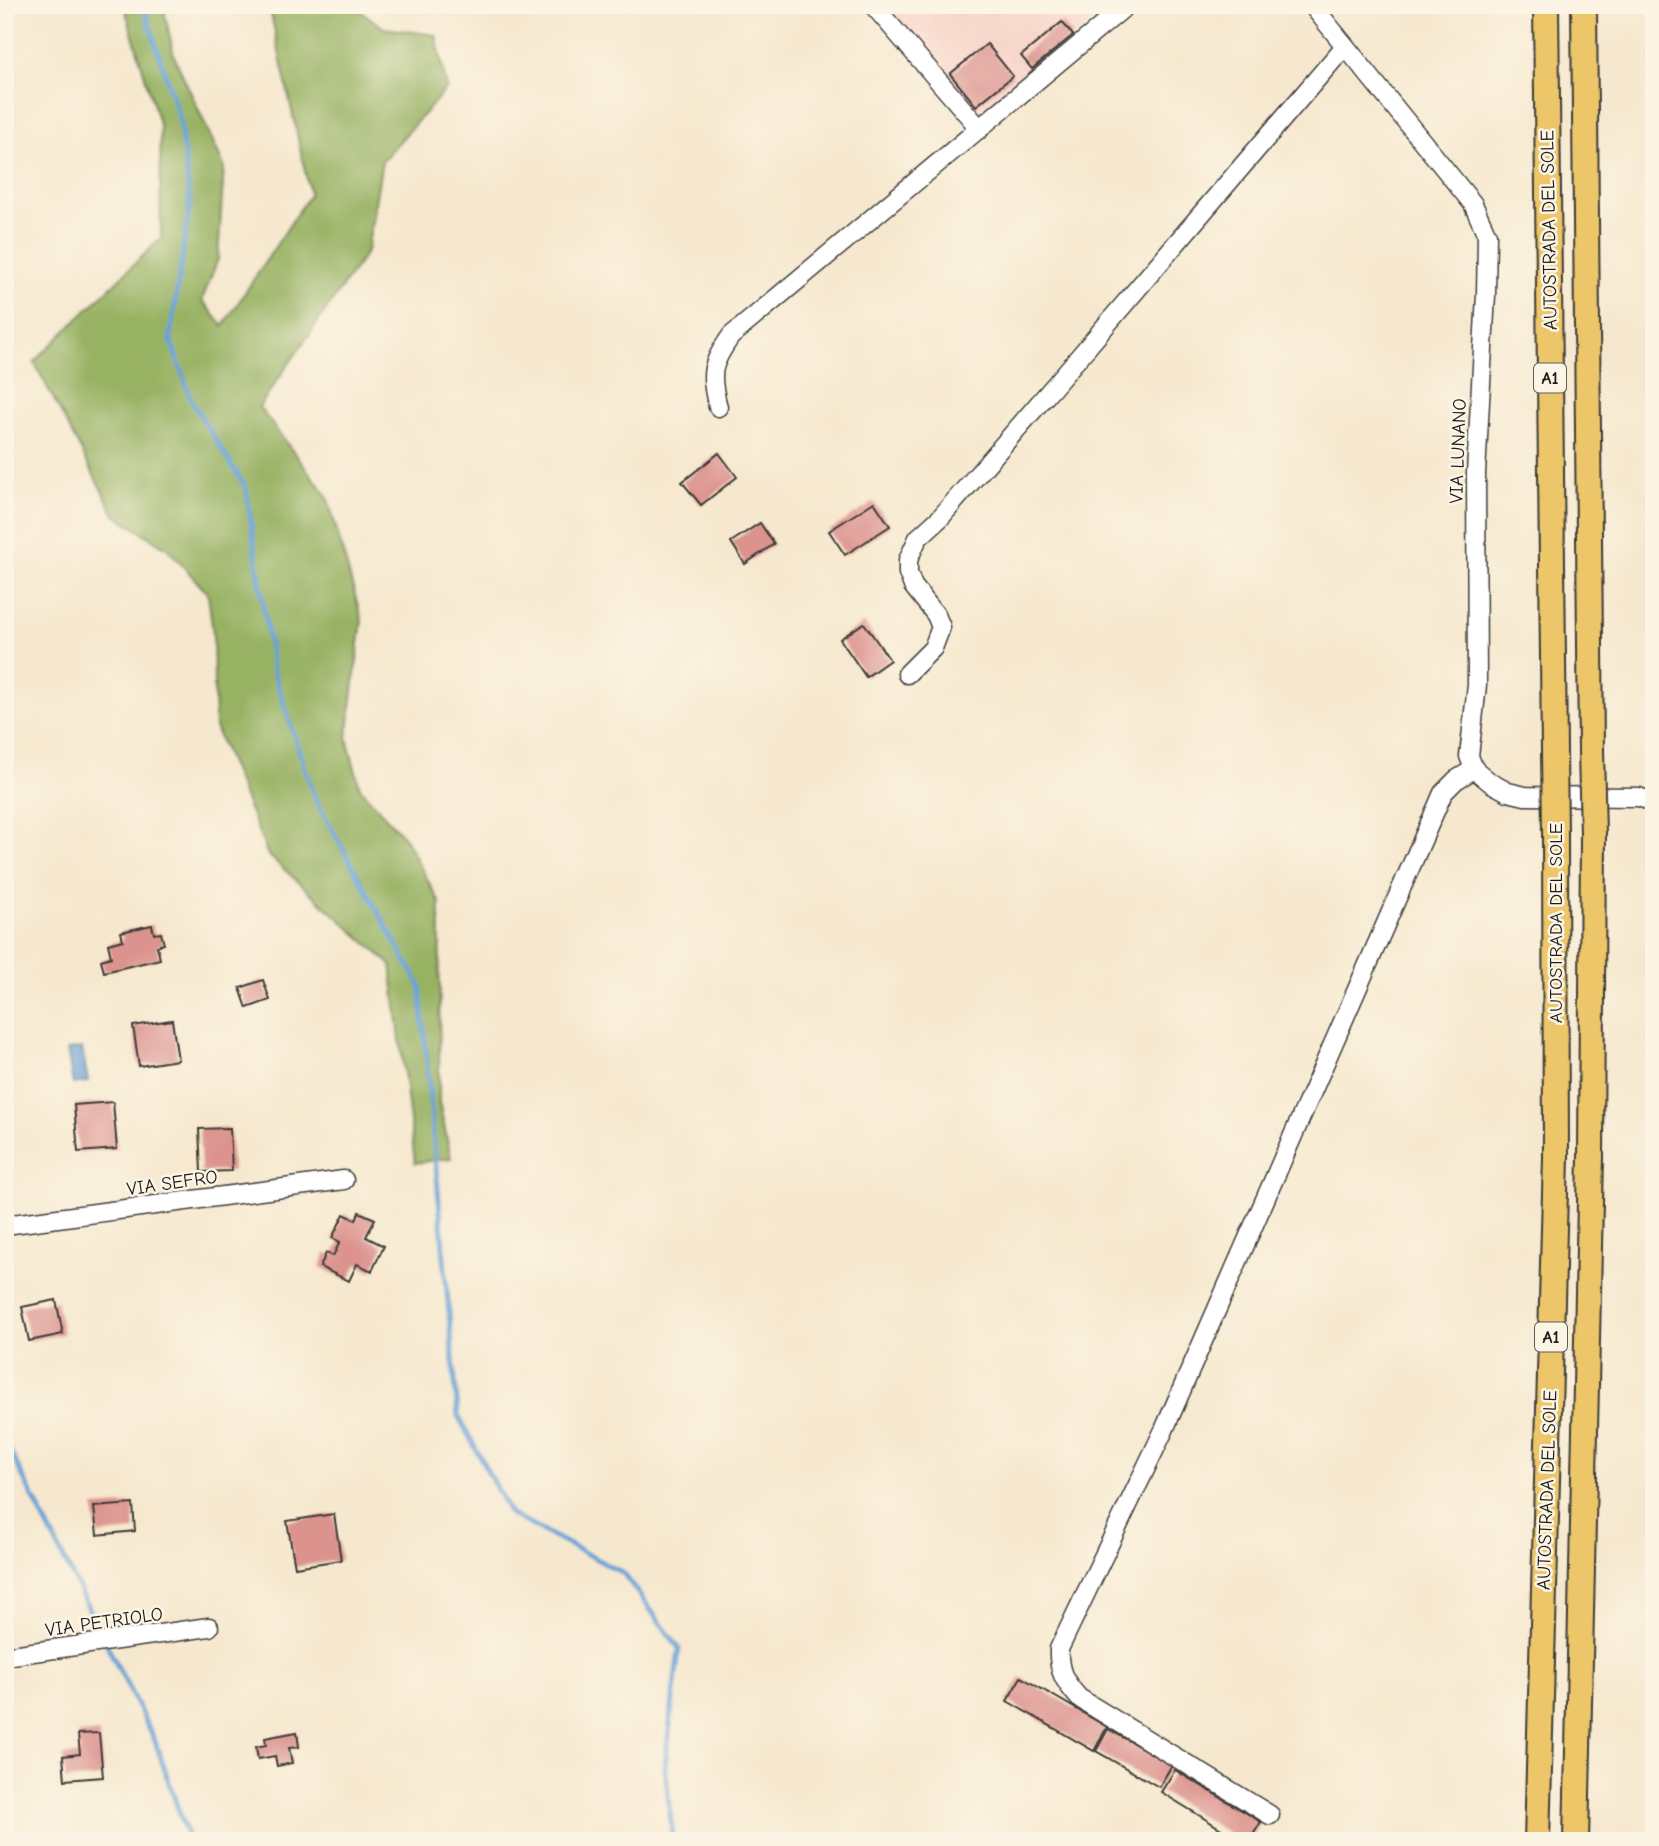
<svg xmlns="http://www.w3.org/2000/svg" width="1659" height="1846" font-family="'Comic Neue',sans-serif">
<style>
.built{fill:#f7d1c6}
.forest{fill:#98b264;stroke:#5a6740;stroke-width:2}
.water{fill:#67a1d6;stroke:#425e79;stroke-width:2}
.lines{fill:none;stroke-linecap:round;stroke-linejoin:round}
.stream{stroke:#67a1d6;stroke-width:5}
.building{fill:#dc938e}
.minor-casing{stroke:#3d3b37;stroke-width:21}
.highway-casing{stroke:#3d3b37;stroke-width:28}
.minor{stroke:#fff;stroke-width:18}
.highway{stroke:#ecc669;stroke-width:24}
.highway-bridge-casing{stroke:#3d3b37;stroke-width:28;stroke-linecap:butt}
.highway-bridge{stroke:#ecc669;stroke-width:24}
.labels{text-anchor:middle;stroke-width:5;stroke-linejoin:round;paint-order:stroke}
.shield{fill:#fcf5e5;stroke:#5f5d58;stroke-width:2}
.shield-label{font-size:18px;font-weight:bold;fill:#1c1c1c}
.street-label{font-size:19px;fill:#1c1c1c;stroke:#fcf5e5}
</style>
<rect width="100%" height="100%" fill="#fcf5e5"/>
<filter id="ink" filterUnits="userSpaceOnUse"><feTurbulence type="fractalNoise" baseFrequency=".0143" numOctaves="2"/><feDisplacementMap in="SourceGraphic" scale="14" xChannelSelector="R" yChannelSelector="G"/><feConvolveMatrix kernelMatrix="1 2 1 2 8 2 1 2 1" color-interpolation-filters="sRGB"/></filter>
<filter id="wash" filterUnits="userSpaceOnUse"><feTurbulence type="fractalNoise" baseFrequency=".00686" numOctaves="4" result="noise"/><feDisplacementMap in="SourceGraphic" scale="28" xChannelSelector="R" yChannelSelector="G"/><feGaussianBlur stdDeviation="1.57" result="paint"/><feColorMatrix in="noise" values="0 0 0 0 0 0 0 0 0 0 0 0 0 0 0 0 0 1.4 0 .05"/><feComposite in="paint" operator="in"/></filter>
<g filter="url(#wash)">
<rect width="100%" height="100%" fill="#f6e8ce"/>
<path class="built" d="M883 5H1112L976 117Z"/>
<path class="forest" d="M124 5H163L174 56 224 166 218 259 202 300 223 326 310 194 269 5H352L384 28 436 35 447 88 382 161 367 251 259 407 327 496 362 620 347 738 360 788 406 840 440 903 439 1102 451 1158 415 1163 391 965 268 855 215 727 213 634 208 594 168 549 115 515 34 362 161 238 160 127Z"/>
<path class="water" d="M82 1048 88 1082 73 1084 67 1050Z"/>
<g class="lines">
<g class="stream">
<path d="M143 5 179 117 190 202 170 338 192 402 246 488 273 670 315 799 420 986 458 1415 510 1514 623 1573 679 1648 665 1766 673 1841"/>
<path d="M5 1441 155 1741 189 1841"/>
</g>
</g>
<g id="blocks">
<g class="building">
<path d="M1062 22 1073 35 1032 69 1021 56Z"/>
<path d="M987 44 1013 76 976 106 950 74Z"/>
<path d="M719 453 737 477 701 505 682 482Z"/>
<path d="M874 502 890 526 845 555 829 531Z"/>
<path d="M760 523 774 544 745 564 731 542Z"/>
<path d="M864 623 890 660 866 677 840 639Z"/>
<path d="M152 925 154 934 161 933 164 944 157 946 160 959 104 972 101 960 111 957 108 944 123 940 121 932Z"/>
<path d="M263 980 270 1000 247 1008 240 988Z"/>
<path d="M172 1020 178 1060 139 1066 133 1026Z"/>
<path d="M113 1102 117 1149 78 1152 74 1105Z"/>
<path d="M230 1128 232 1171 201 1172 199 1129Z"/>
<path d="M359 1212 375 1219 366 1237 384 1246 372 1271 357 1264 349 1281 320 1267 326 1253 333 1256 340 1242 332 1238 344 1214 356 1220Z"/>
<path d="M56 1300 63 1334 29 1341 22 1307Z"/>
<path d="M133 1504 135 1531 97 1535 94 1507Z"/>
<path d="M334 1514 341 1560 295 1567 287 1521Z"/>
<path d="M1021 1677 1107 1727 1094 1751 1007 1701Z"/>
<path d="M1108 1729 1172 1765 1159 1787 1096 1751Z"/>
<path d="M297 1732 299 1747 289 1748 292 1763 277 1766 275 1756 258 1759 256 1747 266 1745 265 1738Z"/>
<path d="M99 1733 103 1777 65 1780 63 1756 80 1754 78 1734Z"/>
<path d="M1175 1770 1261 1822 1249 1841H1241L1161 1792Z"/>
</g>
</g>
</g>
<g filter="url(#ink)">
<use href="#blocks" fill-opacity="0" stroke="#3d3b37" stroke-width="2"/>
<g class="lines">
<g class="minor-casing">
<g id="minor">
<path d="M873 5 980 129"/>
<path d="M1312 5 1473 204 1487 235 1486 295 1476 473 1477 685 1469 756 1474 769 1491 783 1508 792 1525 796 1639 797 1654 803"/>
<path d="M718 407C709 374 711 364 731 336L1127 5"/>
<path d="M907 674 933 648 941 627 936 615 913 586 908 573V560L918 538 940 518 1055 385 1345 46"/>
<path d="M5 1225 344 1180"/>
<path d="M5 1656 209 1627"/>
<path d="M1270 1815 1079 1698C1064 1681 1058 1671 1059 1649L1164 1430 1443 793 1456 780 1474 769"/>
</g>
</g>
<g class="highway-casing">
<g id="highway">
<path d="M1546 5 1554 751"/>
<path d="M1584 5 1591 750"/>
<path d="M1537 1841 1556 1157 1555 834"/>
<path d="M1576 1841 1591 1157 1593 834"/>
</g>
</g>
<use href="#minor" class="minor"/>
<use href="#highway" class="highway"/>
<g class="highway-bridge-casing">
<g id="highway-bridge">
<path d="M1591 750 1593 834"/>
<path d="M1554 751 1555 834"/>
</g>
</g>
<use href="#highway-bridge" class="highway-bridge"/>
</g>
</g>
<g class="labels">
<g class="shield">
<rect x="1534" y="363.5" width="32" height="29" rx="5"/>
<rect x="1535" y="1322.5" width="32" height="29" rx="5"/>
</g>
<g class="shield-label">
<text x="1550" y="384">A1</text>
<text x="1551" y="1343">A1</text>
</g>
<g class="street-label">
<text transform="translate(1548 230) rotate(-91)" y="7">AUTOSTRADA DEL SOLE</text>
<text transform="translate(1457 451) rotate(-88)" y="7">VIA LUNANO</text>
<text transform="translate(1555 923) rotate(-90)" y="7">AUTOSTRADA DEL SOLE</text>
<text transform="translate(172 1182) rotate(-8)" y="7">VIA SEFRO</text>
<text transform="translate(1546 1490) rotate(-88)" y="7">AUTOSTRADA DEL SOLE</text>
<text transform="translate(104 1621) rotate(-8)" y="7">VIA PETRIOLO</text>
</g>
</g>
<rect width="1659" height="1846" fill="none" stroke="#fcf5e5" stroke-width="28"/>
</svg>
